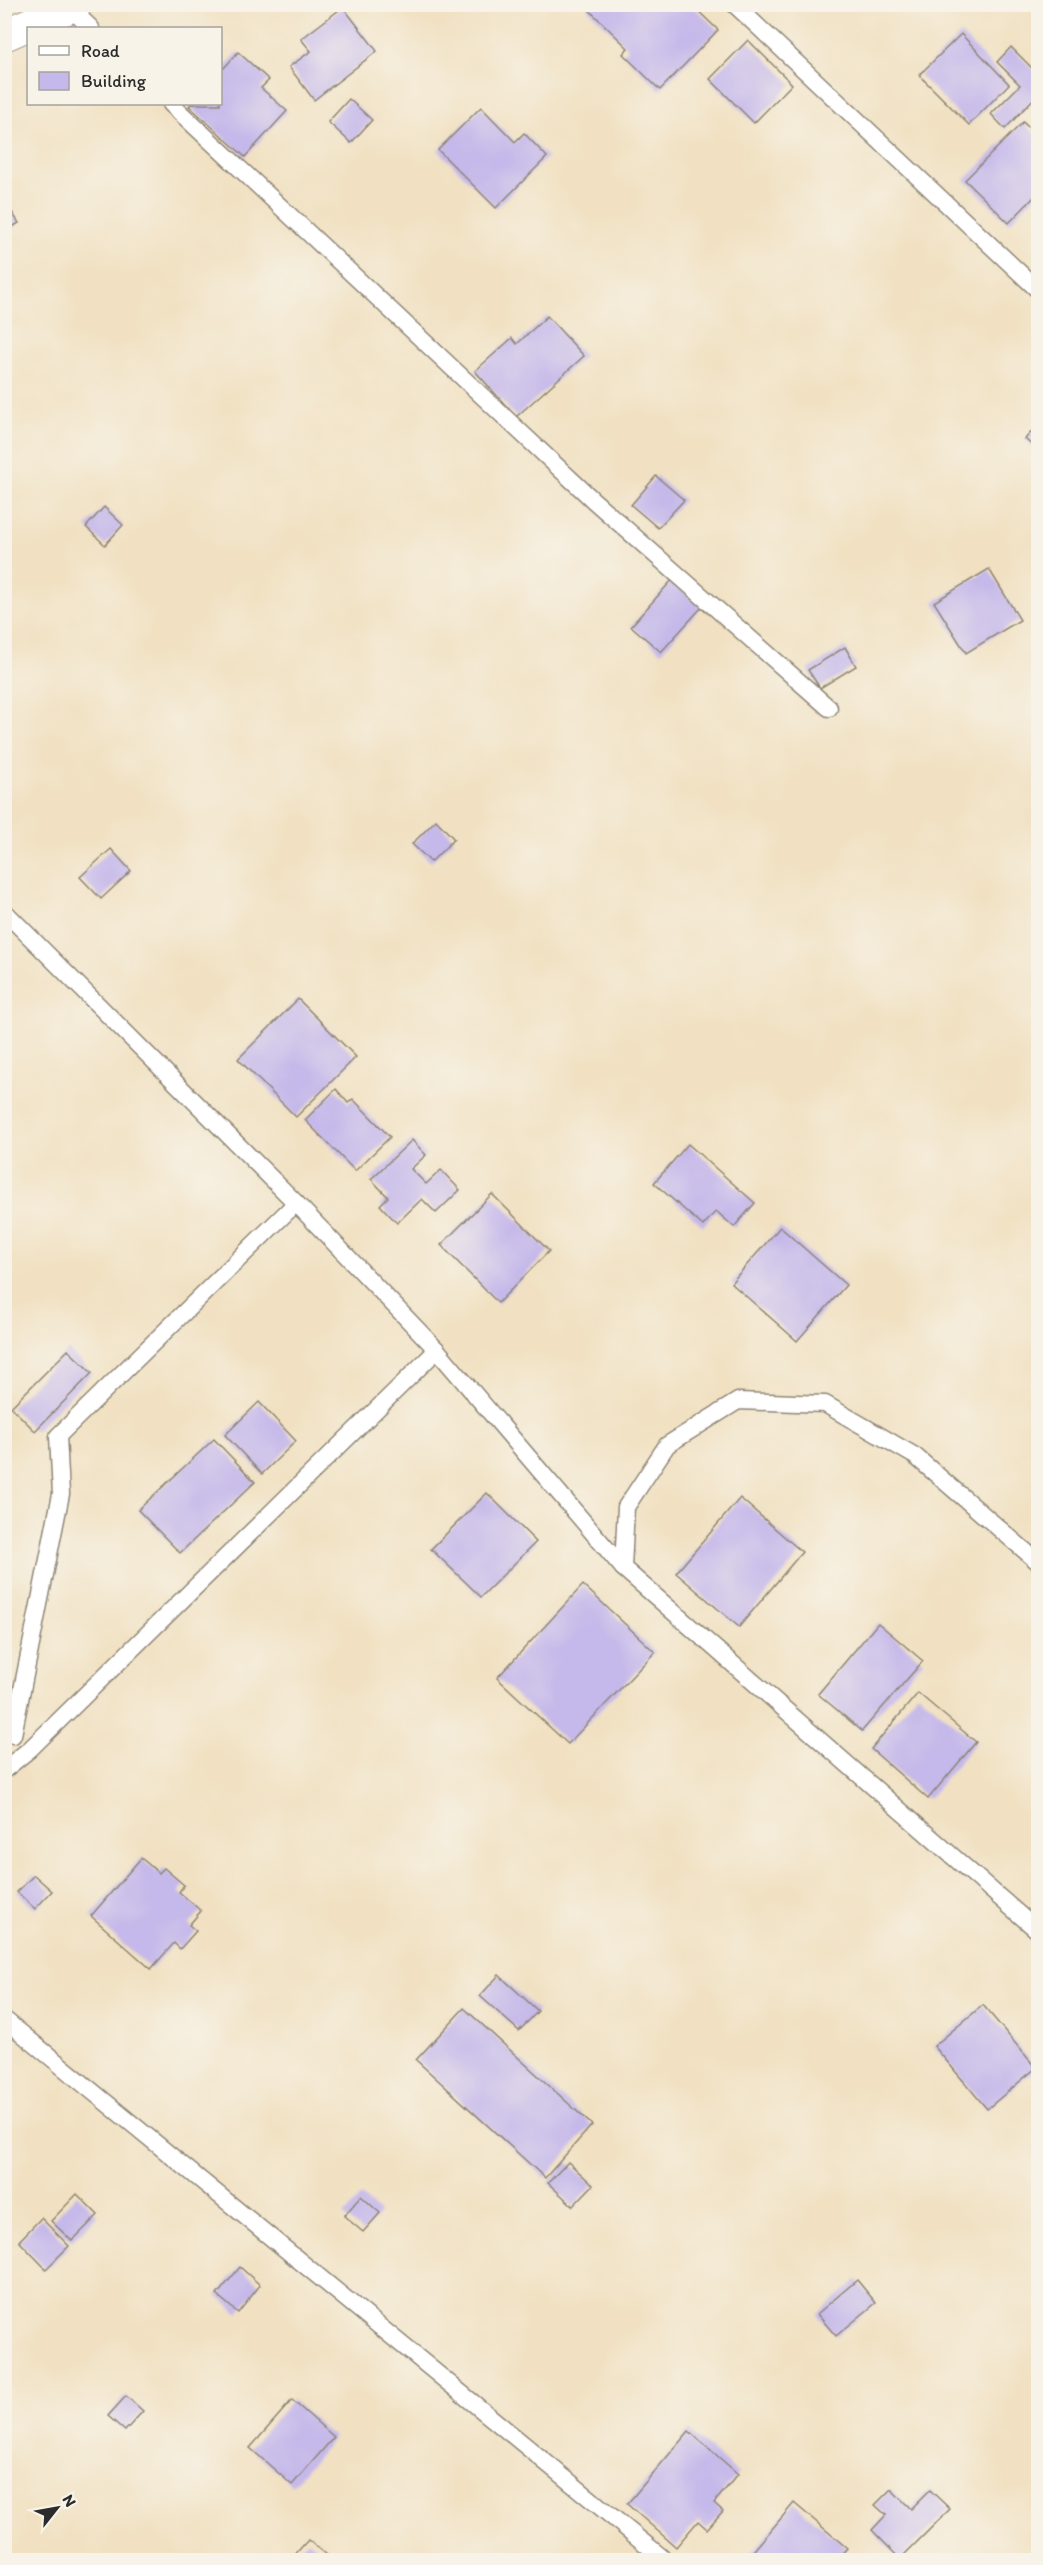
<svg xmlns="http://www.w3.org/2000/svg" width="1043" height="2565" font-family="Itim,sans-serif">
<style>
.building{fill:#c5b8ea}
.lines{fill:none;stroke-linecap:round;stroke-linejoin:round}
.service-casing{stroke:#8e8676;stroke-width:19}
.minor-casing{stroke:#8e8676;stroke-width:34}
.service{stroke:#fff;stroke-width:16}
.minor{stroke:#fff;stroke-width:32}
</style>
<rect width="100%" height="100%" fill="#f7f3e8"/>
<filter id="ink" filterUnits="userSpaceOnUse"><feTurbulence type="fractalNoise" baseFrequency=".0167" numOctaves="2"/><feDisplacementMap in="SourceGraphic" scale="12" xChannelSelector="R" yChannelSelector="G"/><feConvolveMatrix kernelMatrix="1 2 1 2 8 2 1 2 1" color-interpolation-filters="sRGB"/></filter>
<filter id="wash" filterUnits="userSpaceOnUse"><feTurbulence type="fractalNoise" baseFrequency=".008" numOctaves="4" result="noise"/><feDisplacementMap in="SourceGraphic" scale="24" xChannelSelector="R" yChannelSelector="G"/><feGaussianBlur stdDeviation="1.35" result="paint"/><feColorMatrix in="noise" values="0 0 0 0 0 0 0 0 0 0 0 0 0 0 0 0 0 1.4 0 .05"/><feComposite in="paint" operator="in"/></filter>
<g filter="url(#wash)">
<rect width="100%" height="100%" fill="#f1e1c2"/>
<g id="blocks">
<g class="building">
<path d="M590 4H691L718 30 660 90 623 54 628 48 587 8Z"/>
<path d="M343 7 377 51 314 100 289 67 311 51 301 39Z"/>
<path d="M961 34 1009 84 969 125 919 75Z"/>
<path d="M748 40 792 84 754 123 710 79Z"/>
<path d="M1011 47 1038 74V94L1005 129 991 114 1020 85 997 62Z"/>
<path d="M238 52 269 80 261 88 287 111 245 157 189 106 191 104H220V65L224 68Z"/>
<path d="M349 99 372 120 351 143 328 122Z"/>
<path d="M481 107 515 142 524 133 547 157 496 208 438 150Z"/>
<path d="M1023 122 1038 137V193L1009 223 965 180Z"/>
<path d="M4 200 19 223 4 232Z"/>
<path d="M547 316 584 356 516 417 475 371 512 338 517 344Z"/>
<path d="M1038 425V451L1025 439Z"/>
<path d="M656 476 684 500 658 528 631 505Z"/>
<path d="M104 507 123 525 105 545 86 527Z"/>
<path d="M989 569 1020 620 966 653 934 602Z"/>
<path d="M672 580 702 607 661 652 631 626Z"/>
<path d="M845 647 856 666 820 688 808 670Z"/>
<path d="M436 820 454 839 431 862 412 844Z"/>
<path d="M111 849 131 871 101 899 80 877Z"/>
<path d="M298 999 356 1057 296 1117 238 1059Z"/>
<path d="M336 1089 348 1103 353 1099 390 1137 355 1171 305 1120Z"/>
<path d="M412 1140 426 1155 411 1169 426 1184 441 1170 460 1190 436 1213 422 1199 397 1223 380 1205 388 1197 371 1179Z"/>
<path d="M688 1144 755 1203 734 1227 716 1211 703 1226 654 1183Z"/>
<path d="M492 1194 549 1251 498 1303 441 1245Z"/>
<path d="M780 1227 846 1285 797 1341 731 1283Z"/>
<path d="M68 1350 92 1373 35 1431 11 1407Z"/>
<path d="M259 1402 296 1441 262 1474 225 1435Z"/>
<path d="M214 1439 255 1482 180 1553 138 1510Z"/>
<path d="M487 1493 536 1542 481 1597 431 1549Z"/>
<path d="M740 1498 802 1552 739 1627 676 1573Z"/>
<path d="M583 1585 655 1652 568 1744 497 1678Z"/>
<path d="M878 1623 923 1661 862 1731 818 1694Z"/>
<path d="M918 1693 976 1742 928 1799 871 1749Z"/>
<path d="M141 1858 159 1873 164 1868 184 1885 179 1892 201 1911 189 1925 196 1931 180 1949 174 1943 151 1969 91 1916Z"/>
<path d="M34 1875 52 1891 35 1909 17 1892Z"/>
<path d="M499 1975 538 2011 519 2031 480 1996Z"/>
<path d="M983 2005 1036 2068 987 2109 934 2046Z"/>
<path d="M464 2008 592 2125 545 2178 416 2060Z"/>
<path d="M568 2162 593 2185 573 2206 548 2183Z"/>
<path d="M77 2194 98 2215 72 2241 51 2221Z"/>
<path d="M361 2196 380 2213 363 2232 344 2216Z"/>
<path d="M41 2218 69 2246 46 2269 19 2241Z"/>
<path d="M240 2267 260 2285 238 2313 217 2295Z"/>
<path d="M857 2280 876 2303 836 2336 817 2314Z"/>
<path d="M126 2396 143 2411 125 2431 108 2416Z"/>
<path d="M292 2400 334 2437 292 2485 250 2448Z"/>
<path d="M689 2431 738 2474 714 2503 723 2511 707 2529 698 2521 676 2547 627 2504Z"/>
<path d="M891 2489 911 2509 930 2490 950 2509 900 2559 872 2530 886 2515 875 2505Z"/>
<path d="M794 2503 847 2548 836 2560H754L749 2556Z"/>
<path d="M308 2540 332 2560H290Z"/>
</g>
</g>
</g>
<g filter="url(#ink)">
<use href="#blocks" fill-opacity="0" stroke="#8e8676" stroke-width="1.5"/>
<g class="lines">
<g class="service-casing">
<g id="service">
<path d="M734 4 1038 290"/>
<path d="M69 7 91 28"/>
<path d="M171 104 593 500 829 708"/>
<path d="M4 911 296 1203 437 1350 623 1568 1038 1931"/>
<path d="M623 1568 626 1507 667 1445 738 1401 825 1404 915 1456 1038 1562"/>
<path d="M13 1735 61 1494 58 1436 296 1203"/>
<path d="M4 1770 30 1749 437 1350"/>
<path d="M4 2019 665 2560"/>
</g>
</g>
<g class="minor-casing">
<path id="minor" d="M4 35 76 4"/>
</g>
<use href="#service" class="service"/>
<use href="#minor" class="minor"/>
</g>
</g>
<rect width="1043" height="2565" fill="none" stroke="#f7f3e8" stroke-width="24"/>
<rect x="27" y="27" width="195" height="78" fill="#f7f3e8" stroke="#a5a39c" stroke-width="1.5"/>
<rect x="39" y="46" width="30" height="9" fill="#ffffff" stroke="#a5a39c" stroke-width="1.5"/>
<text x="81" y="57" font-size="18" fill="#2b2b2b">Road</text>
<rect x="39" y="72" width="30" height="18" fill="#c5b8ea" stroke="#a5a39c" stroke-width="1.5"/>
<text x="81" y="87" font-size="18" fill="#2b2b2b">Building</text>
<g transform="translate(57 2508) rotate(59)" stroke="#f7f3e8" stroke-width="4.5" paint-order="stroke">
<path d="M0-4.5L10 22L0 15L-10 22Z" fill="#2b2b2b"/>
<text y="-9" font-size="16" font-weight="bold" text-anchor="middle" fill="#2b2b2b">N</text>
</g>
</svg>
